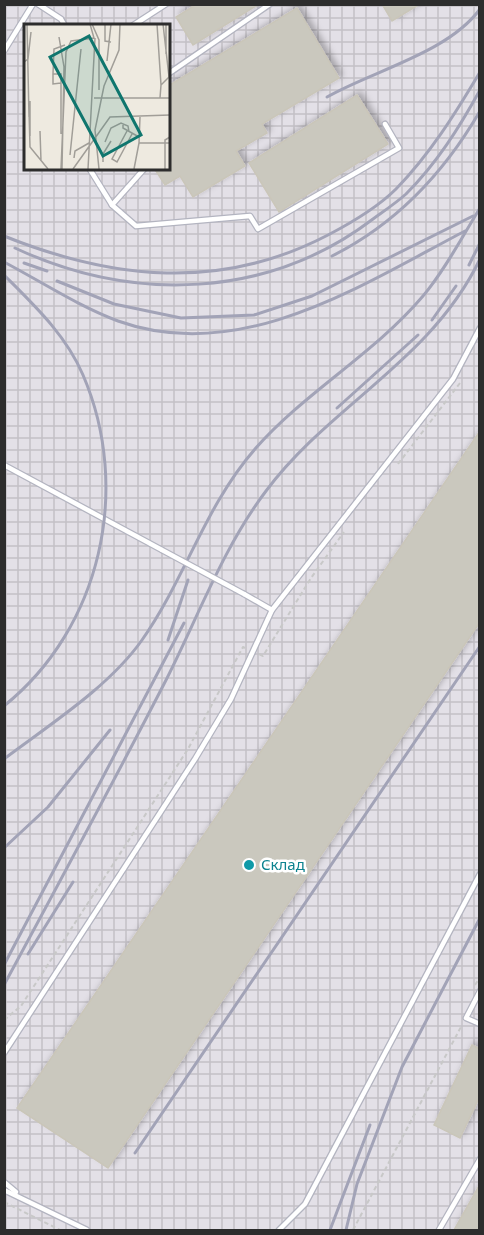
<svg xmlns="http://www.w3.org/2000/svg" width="484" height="1235" font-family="'Noto Sans',sans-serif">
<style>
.industrial{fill:url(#industrial-grid);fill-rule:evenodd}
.building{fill:#cac8be;stroke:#cac6b9;stroke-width:1.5;filter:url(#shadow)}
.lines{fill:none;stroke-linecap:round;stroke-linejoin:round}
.service-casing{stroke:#b3b4c0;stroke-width:7}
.path{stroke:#c8c8c8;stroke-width:2;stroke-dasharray:4.5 3;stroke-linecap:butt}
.service{stroke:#fff;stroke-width:4.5}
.rail{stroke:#a2a3b7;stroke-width:3}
.service-bridge-casing{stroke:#b3b4c0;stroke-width:7;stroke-linecap:butt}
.service-bridge{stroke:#fff;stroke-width:4.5}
.culture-dot{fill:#0f9aa8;stroke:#fff;stroke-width:2}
.labels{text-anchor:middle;stroke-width:5;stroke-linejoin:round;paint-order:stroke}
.culture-label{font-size:15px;fill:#0d838f;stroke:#fff;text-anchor:start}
.inset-road{fill:none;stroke:#a19e98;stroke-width:1.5}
.view{fill:#0f766e;fill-opacity:0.15;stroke:#0f766e;stroke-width:3}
.inset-edge{fill:none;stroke:#2d2d2d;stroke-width:3}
</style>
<defs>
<pattern id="industrial-grid" width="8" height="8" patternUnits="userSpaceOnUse" patternTransform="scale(1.5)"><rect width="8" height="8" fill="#e3e0e7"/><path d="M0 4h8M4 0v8" fill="none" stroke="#c3c0c6"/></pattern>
<filter id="shadow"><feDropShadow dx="3.5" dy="-3.5" stdDeviation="3" flood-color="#0004"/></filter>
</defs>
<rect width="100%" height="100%" fill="#eeeae0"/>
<path class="industrial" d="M5 5H479V1230H5ZM26 26H168V168H26Z"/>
<g class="building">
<path d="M197 4H259L193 45 176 17Z"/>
<path d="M382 4H420L392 21Z"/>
<path d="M297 8 339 78 262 124 267 133 236 151 245 166 193 197 180 176 165 185 154 168H168V86Z"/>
<path d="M357 95 388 144 279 212 249 163Z"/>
<path d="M480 431V622L108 1168 17 1108Z"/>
<path d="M472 1045 480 1049V1096L460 1138 434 1125Z"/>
<path d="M480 1184V1230H454Z"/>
</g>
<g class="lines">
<g class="service-casing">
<g id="service">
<path d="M38 4 61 19 65 26"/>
<path d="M132 26 166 4"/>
<path d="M4 51 33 4"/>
<path d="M168 74 270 4"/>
<path d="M89 168 112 205 136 226 250 216 258 229 399 148 385 124"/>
<path d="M112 205 145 168"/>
<path d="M4 465 162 550"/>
<path d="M244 594 272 610"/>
<path d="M480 991 466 1018 480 1024"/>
<path d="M4 1053 195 759 231 699 272 610 453 379 480 328"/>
<path d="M4 1182 16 1192"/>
<path d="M4 1190 87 1230"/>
<path d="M279 1230 305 1204 480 874"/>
<path d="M439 1230 480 1159"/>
</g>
</g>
<g class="path">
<path d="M398 464 460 383"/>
<path d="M259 654 263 656 311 578 344 532"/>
<path d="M475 985 480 977"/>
<path d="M4 1020 21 1006 188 749 243 647 245 648"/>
<path d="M4 1202 60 1230"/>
<path d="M353 1230 462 1025"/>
</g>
<use href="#service" class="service"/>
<g class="rail">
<path d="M327 97C372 71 448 53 480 9"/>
<path d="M4 236C113 280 221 291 328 235 351 223 377 208 396 189 430 154 455 114 480 72"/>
<path d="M15 248C133 303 268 299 373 219 384 211 396 203 406 194 437 163 459 128 480 90"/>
<path d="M332 256C396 224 444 173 480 111"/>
<path d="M4 262C42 282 78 306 118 321 240 365 360 286 465 231"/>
<path d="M24 263 47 271"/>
<path d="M469 265 480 243"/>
<path d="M4 275C34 305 66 335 83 375 132 489 101 628 4 706"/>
<path d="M57 281 114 304 181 318 254 315 312 296 473 216"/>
<path d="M432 320 456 286"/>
<path d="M337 408 418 335"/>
<path d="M168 640 188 580"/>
<path d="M4 759C49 725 109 687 142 640 185 579 205 506 255 449 305 392 374 354 423 296 445 270 462 237 480 208"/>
<path d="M4 848 48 807 110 730"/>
<path d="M28 954 73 882"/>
<path d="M4 965 184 623"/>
<path d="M4 985C58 885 112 785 164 684 197 620 222 549 266 491 330 405 431 361 480 259"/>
<path d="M135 1153 480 646"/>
<path d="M330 1230 370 1125"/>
<path d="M346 1230 357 1184 402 1067 480 918"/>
</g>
<g class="service-bridge-casing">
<path id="service-bridge" d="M162 550 244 594"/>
</g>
<use href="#service-bridge" class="service-bridge"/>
</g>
<circle class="culture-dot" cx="249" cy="865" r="6"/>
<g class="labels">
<g class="culture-label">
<text x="261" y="870">Склад</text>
</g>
</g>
<g transform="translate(24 24)">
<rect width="146" height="146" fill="#eeeae0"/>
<path class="inset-road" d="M3 0 5 93M68 0 75 16V66M81 0V17L87 18M133 0 137 61M142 0V30M35 13 40 43 38 145M83 37 87 0M0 38 4 35 7 8M29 50V60L37 59M70 74H146M136 74 137 61 145 53 139 0M5 87 6 123 24 145M116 93 115 119H146M99 101V104L115 113M16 107 17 137M103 107 88 135 93 138 108 110M37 110V50H29L30 25 41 21M6 112V77M81 118 87 104 97 99 104 102 105 108M46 131 57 25M50 134 51 127 65 119M79 138V130L87 117M37 145 42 28 47 17 70 14 66 0M49 145 86 93 146 91M64 145 71 14M75 145 71 106 80 62 95 26 96 0M110 145 115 119M141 145V116L146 113"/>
<path class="view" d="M65 12 117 111 79 132 26 33Z"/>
<rect width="146" height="146" class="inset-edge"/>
</g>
<rect width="484" height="1235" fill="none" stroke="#2d2d2d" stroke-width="12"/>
</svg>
